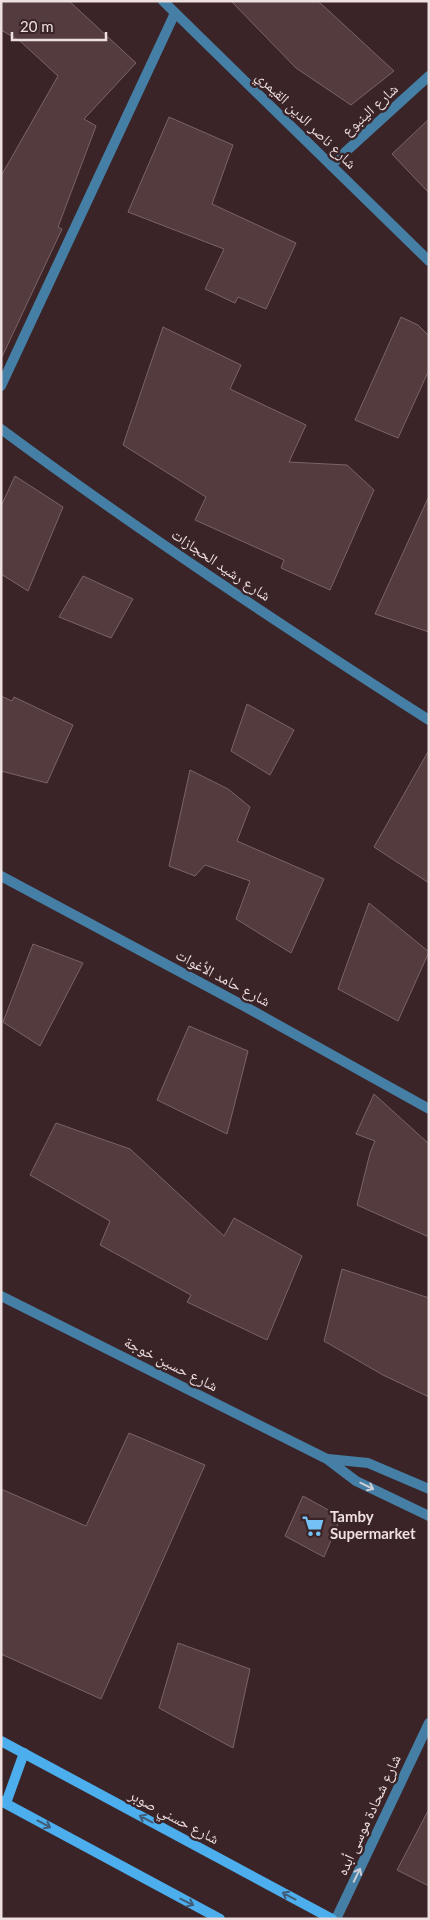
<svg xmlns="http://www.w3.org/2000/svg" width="430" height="1920" font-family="Lato,'Noto Naskh Arabic',sans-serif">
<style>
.building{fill:#533b3e;stroke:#7d6266}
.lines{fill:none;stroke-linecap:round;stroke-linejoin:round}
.service{stroke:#457fa5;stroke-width:10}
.minor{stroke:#457fa5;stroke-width:10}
.secondary{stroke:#4caeec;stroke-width:10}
.oneway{stroke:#ccccd4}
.oneway2{stroke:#425b76}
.labels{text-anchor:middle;stroke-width:5;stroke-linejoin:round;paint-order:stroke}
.street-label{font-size:15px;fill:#eedfe0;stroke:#3b2427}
.poi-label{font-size:15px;font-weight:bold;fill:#eedfe0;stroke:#3b2427;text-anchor:start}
</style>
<rect width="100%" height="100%" fill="#3b2427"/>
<g class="building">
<path d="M1 1H69L136 63 84 119 96 126 58 227 62 229 1 359V176L58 76 20 41 1 30Z"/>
<path d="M231 1H318L394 71 351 105 296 68Z"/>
<path d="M169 117 233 145 212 204 296 243 266 309 238 297 235 303 205 289 224 249 128 212Z"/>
<path d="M429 119V193L392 154Z"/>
<path d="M401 317 418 325 429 336V370L398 438 355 420Z"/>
<path d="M163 327 241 365 230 389 306 425 289 462 347 465 374 490 330 590 281 568 284 560 195 520 206 497 123 445Z"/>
<path d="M15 476 63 507 28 591 1 574V506Z"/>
<path d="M429 496V632L375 614Z"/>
<path d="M83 576 133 599 111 638 59 617Z"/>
<path d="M1 696 12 701 14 697 73 725 47 783 1 771Z"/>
<path d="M247 704 294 730 270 775 231 751Z"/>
<path d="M429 750V883L374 847Z"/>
<path d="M190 770 228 789 250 807 237 841 324 879 291 953 236 919 250 881 205 865 195 876 169 866Z"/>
<path d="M369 903 429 952 398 1021 338 989Z"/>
<path d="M33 944 83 963 40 1046 3 1022Z"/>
<path d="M189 1026 248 1051 227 1134 157 1100Z"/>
<path d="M374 1094 429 1144V1237L357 1205 370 1153 375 1141 356 1134Z"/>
<path d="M56 1123 130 1149 224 1236 234 1218 302 1256 267 1340 187 1302 191 1295 100 1245 110 1221 30 1175Z"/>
<path d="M342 1269 429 1298V1397L383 1375 324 1341Z"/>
<path d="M129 1433 205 1465 101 1699 1 1654V1489L86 1526Z"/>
<path d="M303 1496 341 1517 324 1557 285 1536Z"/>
<path d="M178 1643 250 1669 233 1748 159 1708Z"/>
<path d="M429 1809V1886L397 1870Z"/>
</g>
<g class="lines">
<path class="service" d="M1 386 175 13"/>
<g class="minor">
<path d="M163 1 429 261"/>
<path d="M331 165 429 76"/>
<path d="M1 429C140 532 284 627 429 720"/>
<path d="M1 876 244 1006 429 1109"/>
<path d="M1 1296 327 1459 356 1481 429 1516"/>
<path d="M328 1459 368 1463 429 1489"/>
<path d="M336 1919 429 1723"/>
</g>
<g class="secondary">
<path d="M1 1741 332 1919"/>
<path d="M1 1801 220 1919"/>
<path d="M6 1803 24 1753"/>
</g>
</g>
<defs><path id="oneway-shaft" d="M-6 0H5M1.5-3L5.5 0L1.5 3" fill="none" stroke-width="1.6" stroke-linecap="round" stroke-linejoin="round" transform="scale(1.25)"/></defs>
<g class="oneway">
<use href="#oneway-shaft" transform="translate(367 1486) rotate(26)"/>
<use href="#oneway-shaft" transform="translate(357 1875) rotate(-64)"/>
</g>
<g class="oneway2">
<use href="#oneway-shaft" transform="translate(146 1819) rotate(-152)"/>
<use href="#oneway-shaft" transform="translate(44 1824) rotate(28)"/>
<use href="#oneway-shaft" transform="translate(289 1896) rotate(-152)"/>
<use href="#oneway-shaft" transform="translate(187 1902) rotate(27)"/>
</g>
<defs>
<g id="supermarket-bare" transform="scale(1.725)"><path d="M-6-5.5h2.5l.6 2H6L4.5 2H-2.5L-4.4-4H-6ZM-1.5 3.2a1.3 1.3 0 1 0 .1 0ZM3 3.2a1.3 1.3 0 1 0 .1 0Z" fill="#73c1f5" stroke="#3b2427" stroke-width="2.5" paint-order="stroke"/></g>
</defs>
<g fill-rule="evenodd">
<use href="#supermarket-bare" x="313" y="1526"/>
</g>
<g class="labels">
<g class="street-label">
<text transform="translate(370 110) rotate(-42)" y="5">شارع الينبوع</text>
<text transform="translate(306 120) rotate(44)" y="5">شارع ناصر الدين القيمري</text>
<text transform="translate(221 565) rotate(34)" y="5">شارع رشيد الحجازات</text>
<text transform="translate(223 978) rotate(28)" y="5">شارع حامد الأغوات</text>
<text transform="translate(171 1364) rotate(27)" y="5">شارع حسين خوجة</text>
<text transform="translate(369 1815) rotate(-65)" y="5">شارع شحادة موسى أبده</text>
<text transform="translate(174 1817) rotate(28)" y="5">شارع حسني صوبر</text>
</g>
<g class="poi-label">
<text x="330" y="1522">Tamby<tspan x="330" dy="17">Supermarket</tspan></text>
</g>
</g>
<rect width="430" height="1920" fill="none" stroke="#eedfe0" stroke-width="5"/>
<path d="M12 32v8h94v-8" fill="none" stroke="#eedfe0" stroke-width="2.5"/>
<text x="20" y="32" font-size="15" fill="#eedfe0" stroke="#3b2427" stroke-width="4" paint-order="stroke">20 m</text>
</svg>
